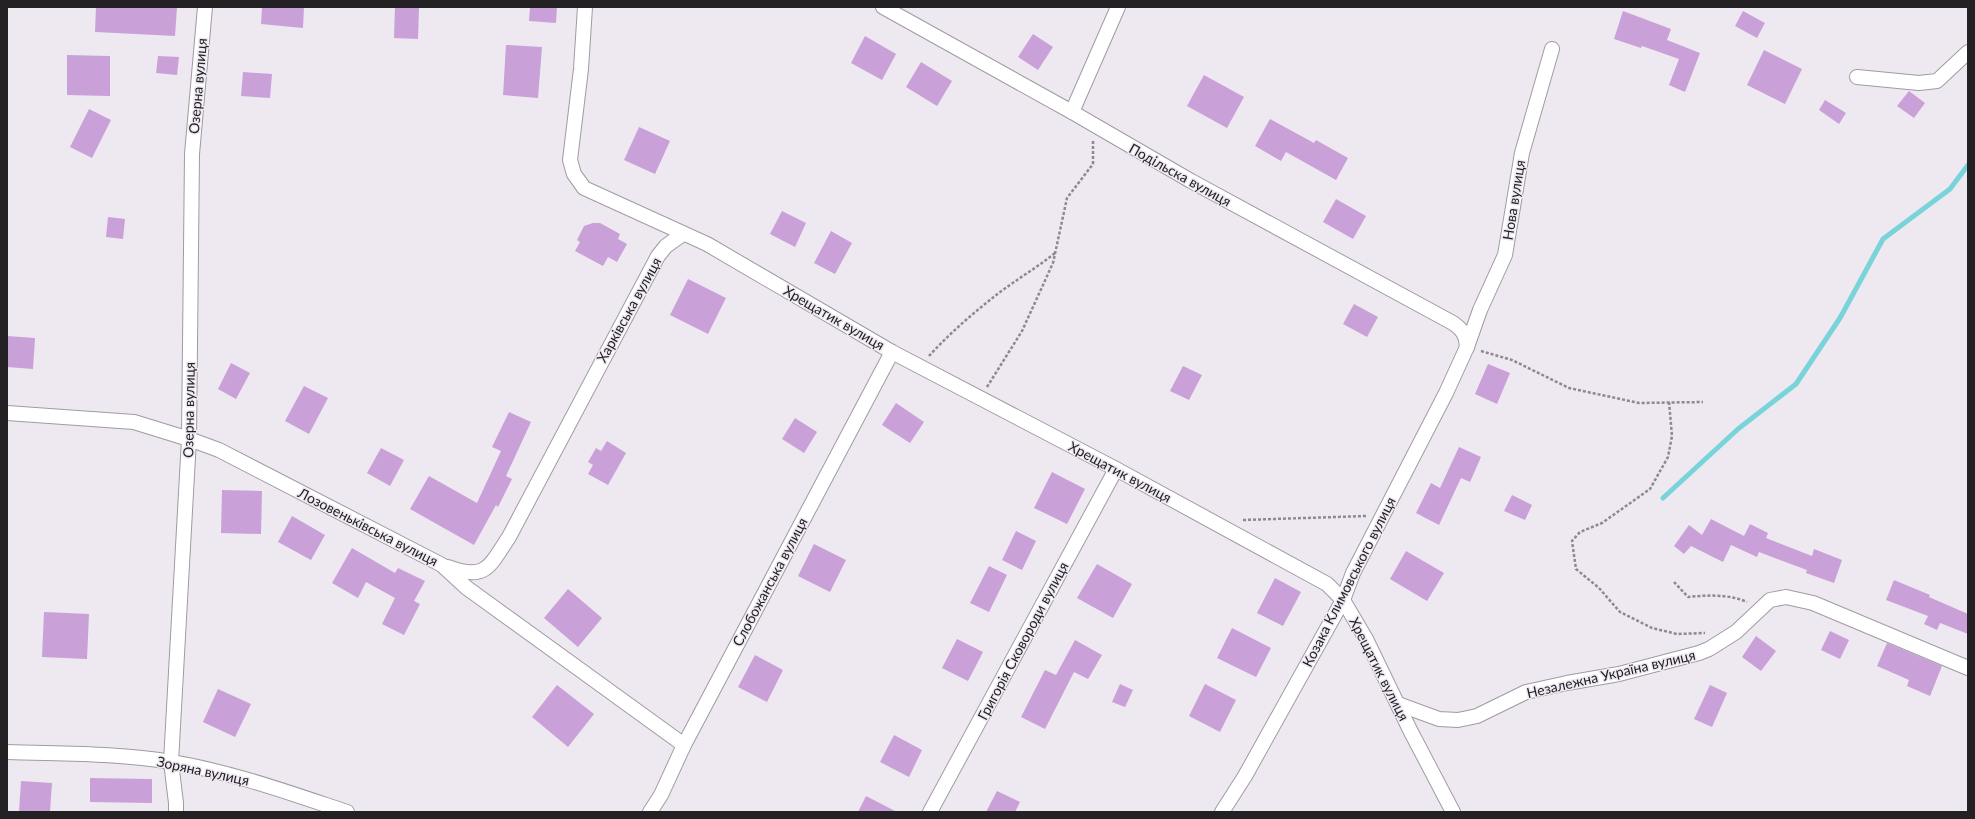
<svg xmlns="http://www.w3.org/2000/svg" width="1975" height="819" font-family="Lato,sans-serif">
<style>
.lines{fill:none;stroke-linecap:round;stroke-linejoin:round}
.stream{stroke:#79d4d9;stroke-width:5}
.building{fill:#c9a1d8}
.minor-casing{stroke:#a09ba3;stroke-width:16}
.path{stroke:#8d898f;stroke-width:2.5;stroke-dasharray:3 2;stroke-linecap:butt}
.minor{stroke:#fff;stroke-width:14}
.labels{text-anchor:middle;stroke-width:3;stroke-linejoin:round;paint-order:stroke}
.street-label{font-size:14px;fill:#242125;stroke:#eee8f1}
</style>
<rect width="100%" height="100%" fill="#eee8f1"/>
<g class="lines">
<path class="stream" d="M1663 498 1738 429 1796 384 1840 318 1883 239 1950 189 1968 165"/>
</g>
<g class="building">
<path d="M96 7H177L175 36 95 32Z"/>
<path d="M262 7H304L303 28 261 24Z"/>
<path d="M395 7H419L418 39 394 38Z"/>
<path d="M530 7H557L556 23 529 21Z"/>
<path d="M1623 11 1671 29 1667 40 1700 53 1685 92 1669 85 1679 59 1642 46 1641 48 1614 39Z"/>
<path d="M1743 11 1765 23 1757 38 1735 26Z"/>
<path d="M1033 34 1053 47 1038 70 1018 57Z"/>
<path d="M865 36 896 54 882 80 851 63Z"/>
<path d="M506 45 542 47 538 98 503 95Z"/>
<path d="M1764 50 1802 69 1785 104 1747 85Z"/>
<path d="M67 55 110 56V96L67 95Z"/>
<path d="M158 56 179 57 177 75 156 73Z"/>
<path d="M921 62 952 81 937 106 906 87Z"/>
<path d="M243 72 272 74 270 98 241 96Z"/>
<path d="M1204 75 1244 97 1227 128 1187 106Z"/>
<path d="M1909 91 1925 103 1914 118 1897 106Z"/>
<path d="M1825 100 1846 113 1839 124 1819 110Z"/>
<path d="M89 109 111 120 92 158 70 147Z"/>
<path d="M1270 119 1314 143 1316 140 1348 158 1336 180 1286 152 1281 161 1255 146Z"/>
<path d="M639 127 670 141 655 174 624 160Z"/>
<path d="M1336 199 1366 216 1353 239 1323 222Z"/>
<path d="M782 211 806 223 795 247 770 234Z"/>
<path d="M108 217 125 219 123 239 106 237Z"/>
<path d="M593 223H600L620 234 618 239 627 244 617 262 608 257 603 266 575 251 580 242 577 240 584 226Z"/>
<path d="M831 231 852 243 835 274 814 263Z"/>
<path d="M688 279 726 298 708 334 670 315Z"/>
<path d="M1354 304 1378 317 1367 337 1343 324Z"/>
<path d="M7 336 35 338 33 369 7 367Z"/>
<path d="M231 363 250 373 236 399 218 389Z"/>
<path d="M1488 364 1510 373 1497 404 1475 394Z"/>
<path d="M1183 366 1202 375 1189 400 1170 391Z"/>
<path d="M304 386 328 398 309 434 285 421Z"/>
<path d="M896 403 924 422 910 443 882 425Z"/>
<path d="M509 412 531 422 506 476 512 479 498 507 496 505 474 545 410 509 429 476 477 503 501 451 492 447Z"/>
<path d="M795 418 817 432 804 453 782 439Z"/>
<path d="M607 441 626 453 608 485 588 474 593 465 588 462 596 448 601 451Z"/>
<path d="M1459 447 1481 457 1470 482 1461 478 1439 525 1416 513 1431 483 1440 488Z"/>
<path d="M381 448 404 460 390 486 367 473Z"/>
<path d="M1052 472 1085 489 1067 524 1034 508Z"/>
<path d="M222 490 262 491 261 534 221 533Z"/>
<path d="M1512 495 1532 505 1525 520 1504 511Z"/>
<path d="M292 516 325 535 311 560 278 542Z"/>
<path d="M1711 519 1744 536 1750 524 1768 533 1766 538 1812 556 1814 549 1842 560 1834 583 1806 573 1807 570 1759 552 1757 557 1731 545 1723 562 1691 546 1684 554 1674 546 1689 525 1702 535Z"/>
<path d="M1016 531 1036 541 1022 570 1002 560Z"/>
<path d="M814 544 846 560 830 592 798 576Z"/>
<path d="M352 548 395 573 398 568 425 581 414 601 420 604 404 635 382 624 395 598 366 582 358 598 332 583Z"/>
<path d="M1406 551 1444 573 1427 601 1390 579Z"/>
<path d="M1097 564 1132 584 1113 618 1077 598Z"/>
<path d="M989 566 1007 575 989 612 970 603Z"/>
<path d="M1275 578 1301 592 1283 626 1257 613Z"/>
<path d="M1894 580 1930 595 1929 597 1968 614V634L1940 623 1937 630 1924 624 1928 616 1886 600Z"/>
<path d="M568 589 602 618 578 647 544 618Z"/>
<path d="M44 612 89 614 87 659 42 657Z"/>
<path d="M1232 628 1271 648 1256 677 1217 658Z"/>
<path d="M1830 631 1849 640 1840 659 1821 650Z"/>
<path d="M1756 636 1776 651 1761 671 1742 657Z"/>
<path d="M957 639 983 652 968 681 942 668Z"/>
<path d="M1075 640 1102 655 1088 679 1074 672 1045 729 1021 717 1045 670 1056 675Z"/>
<path d="M1887 643 1942 666 1930 696 1907 686 1909 680 1877 666Z"/>
<path d="M755 655 783 670 767 702 738 687Z"/>
<path d="M1120 684 1133 690 1125 707 1112 702Z"/>
<path d="M1205 684 1236 700 1220 732 1189 716Z"/>
<path d="M557 685 594 714 568 747 532 717Z"/>
<path d="M1710 685 1727 693 1712 727 1694 719Z"/>
<path d="M218 689 251 704 235 737 203 722Z"/>
<path d="M894 735 922 750 909 777 880 762Z"/>
<path d="M90 778 152 779V803L90 802Z"/>
<path d="M21 781 52 783 50 812H19Z"/>
<path d="M997 791 1020 802 1015 812H986Z"/>
<path d="M866 796 897 812H858Z"/>
</g>
<g class="lines">
<g class="minor-casing">
<g id="minor">
<path d="M585 7 581 69 570 160 574 174 584 188 707 244 892 352 1116 469 1327 584 1343 600 1366 639 1410 730 1453 812"/>
<path d="M883 7 1072 112 1191 181 1453 323C1463 330 1466 335 1467 347"/>
<path d="M1857 77 1919 83 1937 81 1968 52"/>
<path d="M1072 112 1118 7"/>
<path d="M7 413 134 422 189 439 219 450 442 565 467 588 684 745"/>
<path d="M448 567C486 581 489 567 509 537L658 256 666 246 683 234"/>
<path d="M1398 704 1439 719 1458 720 1477 716 1526 692 1567 683 1619 674 1699 653 1709 649 1736 632 1770 600 1786 597 1813 603 1968 668"/>
<path d="M7 752C61 754 118 753 171 762 232 772 290 793 347 812"/>
<path d="M176 812V803L171 762 189 439 192 154 205 7"/>
<path d="M650 812 661 795 684 745 892 352"/>
<path d="M930 812 1116 469"/>
<path d="M1222 812 1245 776 1343 600 1353 573 1446 393 1467 347 1480 310 1505 255 1522 153 1552 49"/>
</g>
</g>
<g class="path">
<path d="M1481 351 1512 360 1569 388 1639 403 1703 402"/>
<path d="M929 356C949 334 972 314 995 296 1014 281 1035 269 1055 253"/>
<path d="M987 387 1022 331 1053 263 1067 198 1093 164V141"/>
<path d="M1669 402 1672 436 1668 457 1650 489 1602 523 1580 532 1572 541 1576 569 1599 588 1620 612 1652 628 1677 634 1705 633"/>
<path d="M1243 520 1366 516"/>
<path d="M1674 582 1688 597C1707 595 1729 594 1747 602"/>
</g>
<use href="#minor" class="minor"/>
</g>
<g class="labels">
<g class="street-label">
<text transform="translate(198 86) rotate(-85)" y="5">Озерна вулиця</text>
<text transform="translate(1180 175) rotate(29)" y="5">Подільска вулиця</text>
<text transform="translate(1514 200) rotate(-81)" y="5">Нова вулиця</text>
<text transform="translate(629 310) rotate(-61)" y="5">Харківська вулиця</text>
<text transform="translate(834 318) rotate(30)" y="5">Хрещатик вулиця</text>
<text transform="translate(189 410) rotate(-89)" y="5">Озерна вулиця</text>
<text transform="translate(1120 472) rotate(28)" y="5">Хрещатик вулиця</text>
<text transform="translate(368 527) rotate(27)" y="5">Лозовеньківська вулиця</text>
<text transform="translate(770 582) rotate(-62)" y="5">Слобожанська вулиця</text>
<text transform="translate(1349 582) rotate(-63)" y="5">Козака Климовського вулиця</text>
<text transform="translate(1023 641) rotate(-62)" y="5">Григорія Сковороди вулиця</text>
<text transform="translate(1379 669) rotate(63)" y="5">Хрещатик вулиця</text>
<text transform="translate(1611 674) rotate(-13)" y="5">Незалежна Україна вулиця</text>
<text transform="translate(203 771) rotate(12)" y="5">Зоряна вулиця</text>
</g>
</g>
<rect width="1975" height="819" fill="none" stroke="#242125" stroke-width="16"/>
</svg>
